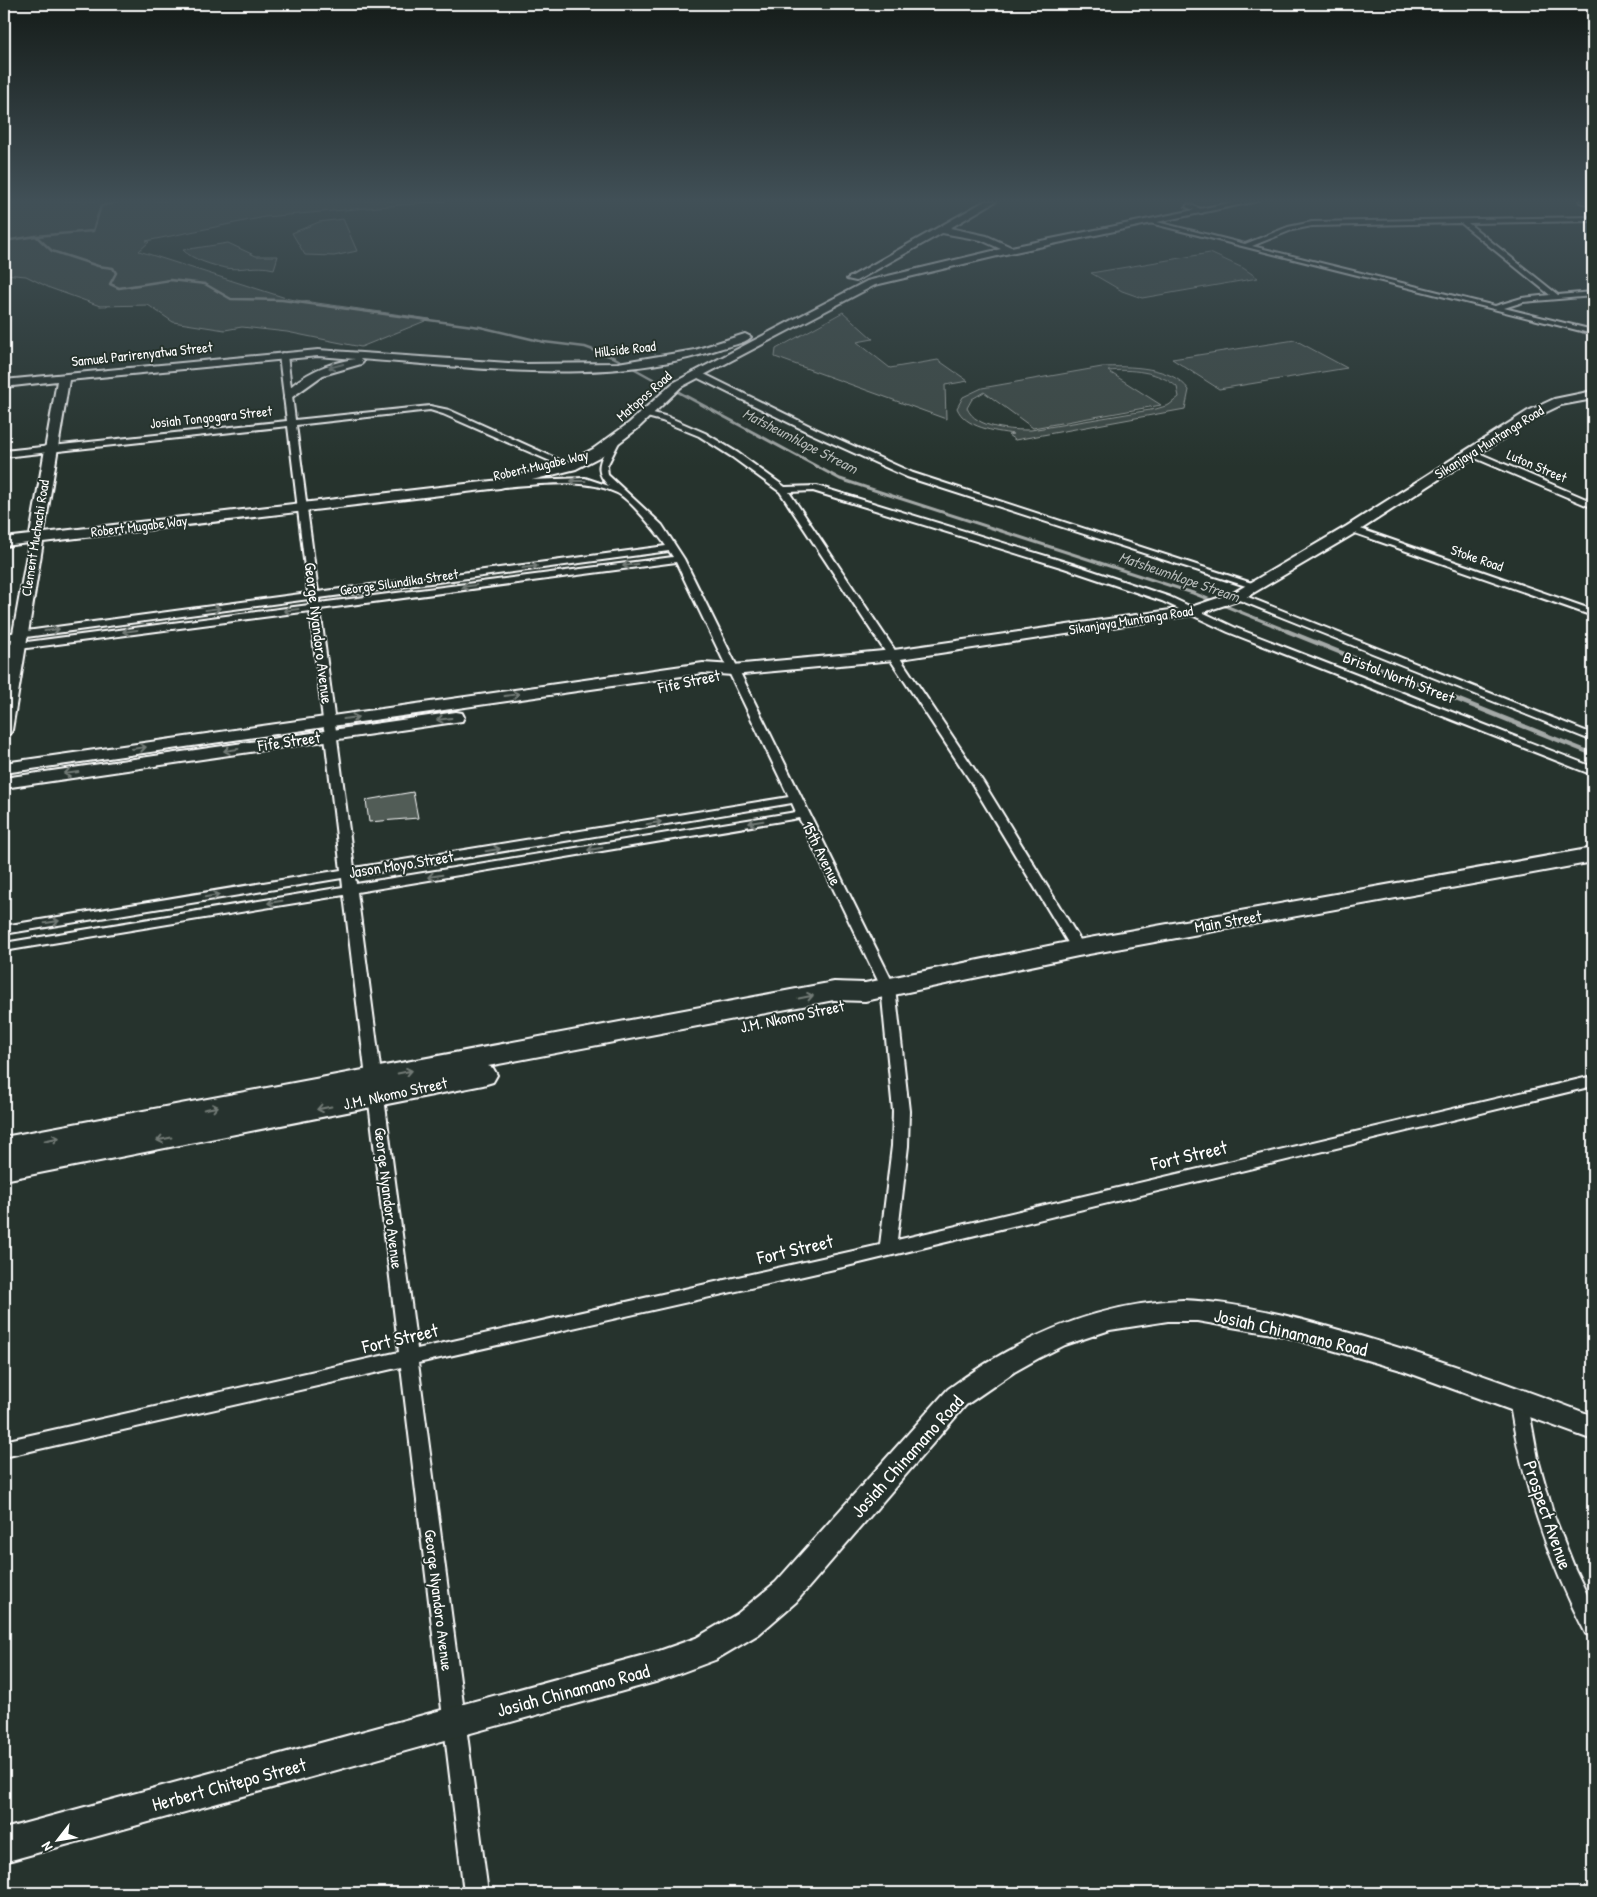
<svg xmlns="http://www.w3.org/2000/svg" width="1597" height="1897" font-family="'Patrick Hand',sans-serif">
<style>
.green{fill:#3e4944;stroke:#9ea4a2;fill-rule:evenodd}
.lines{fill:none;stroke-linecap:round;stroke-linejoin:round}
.stream-far2{stroke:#a4a9a7;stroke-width:2.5}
.stream-far1{stroke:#a4a9a7;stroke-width:3}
.stream{stroke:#a4a9a7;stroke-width:4.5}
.building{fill:#515c57;stroke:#fff}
.street-casing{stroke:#fff;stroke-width:4}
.secondary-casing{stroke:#fff;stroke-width:4}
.highway-casing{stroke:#fff;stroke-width:4}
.street{fill:#26332d;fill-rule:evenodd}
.secondary{fill:#26332d;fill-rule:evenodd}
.highway{fill:#26332d;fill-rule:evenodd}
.oneway{stroke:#727a76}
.labels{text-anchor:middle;stroke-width:4;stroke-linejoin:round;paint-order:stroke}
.far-street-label{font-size:14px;fill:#fff;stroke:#26332d}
.far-water-label{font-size:15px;font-style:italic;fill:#b3b8b6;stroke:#26332d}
.street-label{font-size:16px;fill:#fff;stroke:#26332d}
.near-street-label{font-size:19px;fill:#fff;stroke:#26332d}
</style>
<rect width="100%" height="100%" fill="#26332d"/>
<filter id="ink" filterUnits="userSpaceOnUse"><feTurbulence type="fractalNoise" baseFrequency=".02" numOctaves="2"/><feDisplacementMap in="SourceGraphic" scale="10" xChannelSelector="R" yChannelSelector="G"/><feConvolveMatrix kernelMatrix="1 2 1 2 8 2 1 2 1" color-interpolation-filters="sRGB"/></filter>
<g filter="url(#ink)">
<g class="green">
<path d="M4 201H445L265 217 146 241 149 242 139 251 289 299 430 319 361 347 287 332 242 327 225 330 173 322 148 305 100 306 50 288 26 276 4 274Z"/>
<path d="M343 219 357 251 334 256 305 255 292 233 319 222Z"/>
<path d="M228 243 256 256H278L274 269C254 264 242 271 226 268 214 266 191 259 183 250Z"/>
<path d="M1210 253 1243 268 1258 278 1142 298 1122 291 1091 273Z"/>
<path d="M843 312 873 339 857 342 890 368 938 360 968 381 945 385 946 419 775 357 776 349Z"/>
<path d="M1295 340 1347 368 1219 389 1172 359Z"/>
<path d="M1102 367C1129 366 1172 366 1189 390L1185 409 1015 440 1008 435 1013 434C995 431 965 428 957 408L963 397 982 388ZM1108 371C1130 369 1159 371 1177 387L1179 397 1169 405 1156 409 1031 430C1012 430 976 429 967 408L972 399 984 392 1033 428 1161 405Z"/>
</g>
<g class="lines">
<g class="stream-far2">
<path d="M36 236 93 231 101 206 122 201"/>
<path d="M4 241 36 236 52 251 98 266 113 268 116 273 110 284 119 288 170 280 205 284 231 299 282 300 480 327 544 342 585 347 615 358 671 389"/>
</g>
<path class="stream-far1" d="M669 387 840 479 1193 593 1290 632"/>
<path class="stream" d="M1287 631 1593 754"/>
</g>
<path class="building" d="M413 792 418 818 369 822 366 800Z"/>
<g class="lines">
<g class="street-casing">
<g id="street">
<path d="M1579 201 1593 202V206L1580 202Z"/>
<path d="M1188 204 1204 210 1205 211 1202 213 1186 207Z"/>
<path d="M1593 217V221L1468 223 1558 295 1593 292V296L1523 302 1504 308 1593 330V334L1146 222 1149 220 1245 244 1288 227 1312 222ZM1461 223 1550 295 1522 298 1495 306 1252 246 1292 230 1312 226Z"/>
<path d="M283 353 287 355 295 420 430 406 449 410 564 462 557 464 443 414 430 410 296 425 318 592 666 546C658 534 630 499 617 493 583 477 537 485 500 487L495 484 500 481 585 478 609 486C591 469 602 457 613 438H619L620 440 607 466 608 475 662 525 684 559 895 987 909 1111 908 1146 897 1240 1593 1076V1086L843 1267 418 1363 488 1893H464L401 1367 4 1457V1441L399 1352 344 895 4 951V943L343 887 342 878 4 934V926L341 870 310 611 4 651V645L309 605V599L4 640V634L308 593 288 426 4 457V451L287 421 279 355ZM669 551 673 557 319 603V598ZM676 562 789 797 354 868 320 609ZM792 803 796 812 356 884 355 876ZM799 818 881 987 893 1111 892 1146 880 1245 417 1349 357 892Z"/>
<path d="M694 372H700L816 429 913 473 1258 585 1253 588 1249 587 907 477 810 433 694 376Z"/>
<path d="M646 411 668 417 705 433 738 453 785 487 817 486 1072 564 1170 597 1236 628 1593 767V775L1228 632 1162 601 1064 568 813 491 789 492 983 782 1085 948 1083 951H1073L971 782 780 492 732 457 699 436 662 421 643 416 642 414Z"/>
<path d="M1468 451H1474L1593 502V508L1468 455Z"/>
<path d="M1352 526 1593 610V616L1349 531 1347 529Z"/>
<path d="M1238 593 1593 734V741L1234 598V594Z"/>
<path d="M1518 1391 1524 1393 1527 1399 1538 1459 1554 1516 1575 1569 1593 1607V1637L1586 1634C1547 1559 1522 1483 1509 1399L1512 1393Z"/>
</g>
</g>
<g class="secondary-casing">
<g id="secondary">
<path d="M985 201H996L950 228 987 236 1011 247 1239 201H1257L1010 253 875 285 681 387 637 429 603 455 576 469 500 488 43 542 12 730 10 734 4 735V684L29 543 4 546V538L30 535 57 381 4 387V380L318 350 524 364 618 363 695 350 745 334 751 337C744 344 728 346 719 349 607 387 475 367 360 359L363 362 361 364 323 375 288 400 284 399V393C304 373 327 363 355 359L318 356 69 380 44 533 500 480 566 463 593 449 629 423 673 383 867 281 1001 249 981 240 942 233 856 281 847 279Z"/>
<path d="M1593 391V399L1561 405 1536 417 1357 532 1243 599 1198 614 894 660 733 675 703 673 4 773V763L703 663 733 665 894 650 1191 607 1233 593 1347 526 1528 411 1554 399Z"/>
<path d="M456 712 462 713 464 717 462 721 4 788V778Z"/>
<path d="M1183 1300C1235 1302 1288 1315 1339 1330 1425 1354 1509 1384 1593 1416V1440L1401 1370 1284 1336 1197 1321H1168L1110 1330 1065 1345 1039 1358 1014 1372 966 1405 796 1602 759 1634 715 1660 659 1681 4 1862V1829L659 1651 696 1638 737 1614 776 1582 948 1389C1018 1338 1095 1303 1183 1300Z"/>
</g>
</g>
<g class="highway-casing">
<path id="highway" d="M1593 848V862L1078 956 865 1001 834 1000 488 1066 493 1068 497 1075 493 1082 483 1085 4 1180V1137L834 982 865 983 1078 940Z"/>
</g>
<use href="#street" class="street"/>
<use href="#secondary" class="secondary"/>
<use href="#highway" class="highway"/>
</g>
<defs><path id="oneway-shaft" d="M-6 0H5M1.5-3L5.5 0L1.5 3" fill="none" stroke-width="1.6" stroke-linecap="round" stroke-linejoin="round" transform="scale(1.25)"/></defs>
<g class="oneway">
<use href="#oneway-shaft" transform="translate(336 366) rotate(165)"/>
<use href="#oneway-shaft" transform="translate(578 481) rotate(-180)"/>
<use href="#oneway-shaft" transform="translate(630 565) rotate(172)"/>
<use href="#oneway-shaft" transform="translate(530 567) rotate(-8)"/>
<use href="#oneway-shaft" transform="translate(469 586) rotate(172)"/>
<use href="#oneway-shaft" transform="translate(213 609) rotate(-8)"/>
<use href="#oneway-shaft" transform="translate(291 610) rotate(173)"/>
<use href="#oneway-shaft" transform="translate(52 630) rotate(-8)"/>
<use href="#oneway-shaft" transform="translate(130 631) rotate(172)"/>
<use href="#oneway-shaft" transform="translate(512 695) rotate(-8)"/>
<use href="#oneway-shaft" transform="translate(351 718) rotate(-8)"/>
<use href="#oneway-shaft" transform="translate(444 719) rotate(172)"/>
<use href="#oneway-shaft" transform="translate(139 748) rotate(-8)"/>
<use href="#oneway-shaft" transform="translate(231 750) rotate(172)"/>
<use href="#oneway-shaft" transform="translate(71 773) rotate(172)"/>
<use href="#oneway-shaft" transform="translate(756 822) rotate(171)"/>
<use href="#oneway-shaft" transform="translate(654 823) rotate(-10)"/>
<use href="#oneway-shaft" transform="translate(595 849) rotate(171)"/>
<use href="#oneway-shaft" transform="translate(493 850) rotate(-9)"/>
<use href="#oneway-shaft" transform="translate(435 876) rotate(171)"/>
<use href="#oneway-shaft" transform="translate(212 896) rotate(-9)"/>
<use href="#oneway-shaft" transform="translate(275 902) rotate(171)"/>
<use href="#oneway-shaft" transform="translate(52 922) rotate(-9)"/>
<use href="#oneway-shaft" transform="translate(806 997) rotate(-11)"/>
<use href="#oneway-shaft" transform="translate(405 1072) rotate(-11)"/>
<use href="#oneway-shaft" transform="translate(211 1108) rotate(-11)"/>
<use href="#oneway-shaft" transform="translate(324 1108) rotate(169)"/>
<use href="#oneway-shaft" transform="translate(52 1139) rotate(-11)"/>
<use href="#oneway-shaft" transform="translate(164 1139) rotate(169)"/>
</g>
</g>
<linearGradient id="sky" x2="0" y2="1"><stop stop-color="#151c19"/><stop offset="0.43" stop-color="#415057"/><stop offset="1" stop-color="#415057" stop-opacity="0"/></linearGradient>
<rect width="1597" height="467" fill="url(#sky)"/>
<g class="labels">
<g class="far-street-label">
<text transform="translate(625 349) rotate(-6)" y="5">Hillside Road</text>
<text transform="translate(142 354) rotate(-6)" y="5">Samuel Parirenyatwa Street</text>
<text transform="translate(644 396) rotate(-41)" y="5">Matopos Road</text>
<text transform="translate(211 417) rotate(-6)" y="5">Josiah Tongogara Street</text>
<text transform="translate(1489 442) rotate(-32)" y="5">Sikanjaya Muntanga Road</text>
<text transform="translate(541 465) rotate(-13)" y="5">Robert Mugabe Way</text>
<text transform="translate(1537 466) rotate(23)" y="5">Luton Street</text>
<text transform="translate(139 526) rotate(-7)" y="5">Robert Mugabe Way</text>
<text transform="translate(35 538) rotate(-81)" y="5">Clement Muchachi Road</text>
<text transform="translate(1477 558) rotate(19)" y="5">Stoke Road</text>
<text transform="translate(399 582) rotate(-8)" y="5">George Silundika Street</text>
<text transform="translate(1131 620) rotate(-9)" y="5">Sikanjaya Muntanga Road</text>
</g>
<g class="far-water-label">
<text transform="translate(800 441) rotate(27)" y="5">Matsheumhlope Stream</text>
<text transform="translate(1179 577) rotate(19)" y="5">Matsheumhlope Stream</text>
</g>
<g class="street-label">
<text transform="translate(319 633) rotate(83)" y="6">George Nyandoro Avenue</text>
<text transform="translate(1399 677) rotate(21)" y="6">Bristol North Street</text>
<text transform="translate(689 681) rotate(-12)" y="6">Fife Street</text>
<text transform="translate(289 741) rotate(-8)" y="6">Fife Street</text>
<text transform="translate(822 853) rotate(64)" y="6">15th Avenue</text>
<text transform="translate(401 864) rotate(-9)" y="6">Jason Moyo Street</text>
<text transform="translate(1228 921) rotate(-10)" y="6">Main Street</text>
<text transform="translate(792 1016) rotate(-12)" y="6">J.M. Nkomo Street</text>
<text transform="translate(395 1093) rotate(-12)" y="6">J.M. Nkomo Street</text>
<text transform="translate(389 1198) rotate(83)" y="6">George Nyandoro Avenue</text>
<text transform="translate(439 1600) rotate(83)" y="6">George Nyandoro Avenue</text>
</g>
<g class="near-street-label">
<text transform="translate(1189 1155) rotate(-13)" y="7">Fort Street</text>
<text transform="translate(795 1249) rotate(-13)" y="7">Fort Street</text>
<text transform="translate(1291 1332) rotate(13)" y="7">Josiah Chinamano Road</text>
<text transform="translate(400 1338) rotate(-13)" y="7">Fort Street</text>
<text transform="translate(907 1456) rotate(-48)" y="7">Josiah Chinamano Road</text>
<text transform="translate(1548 1515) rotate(71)" y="7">Prospect Avenue</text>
<text transform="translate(573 1690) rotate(-15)" y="7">Josiah Chinamano Road</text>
<text transform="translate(229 1784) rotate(-15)" y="7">Herbert Chitepo Street</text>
</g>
</g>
<rect width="1597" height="1897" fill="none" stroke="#26332d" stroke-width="20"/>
<rect x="10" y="10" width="1577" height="1877" fill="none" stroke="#fff" stroke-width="2" filter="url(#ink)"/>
<g transform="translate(58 1840) rotate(239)" stroke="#26332d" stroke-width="4" paint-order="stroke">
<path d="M0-4L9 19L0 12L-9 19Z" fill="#ffffff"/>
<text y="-8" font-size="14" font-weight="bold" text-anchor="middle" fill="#ffffff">N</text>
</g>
</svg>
